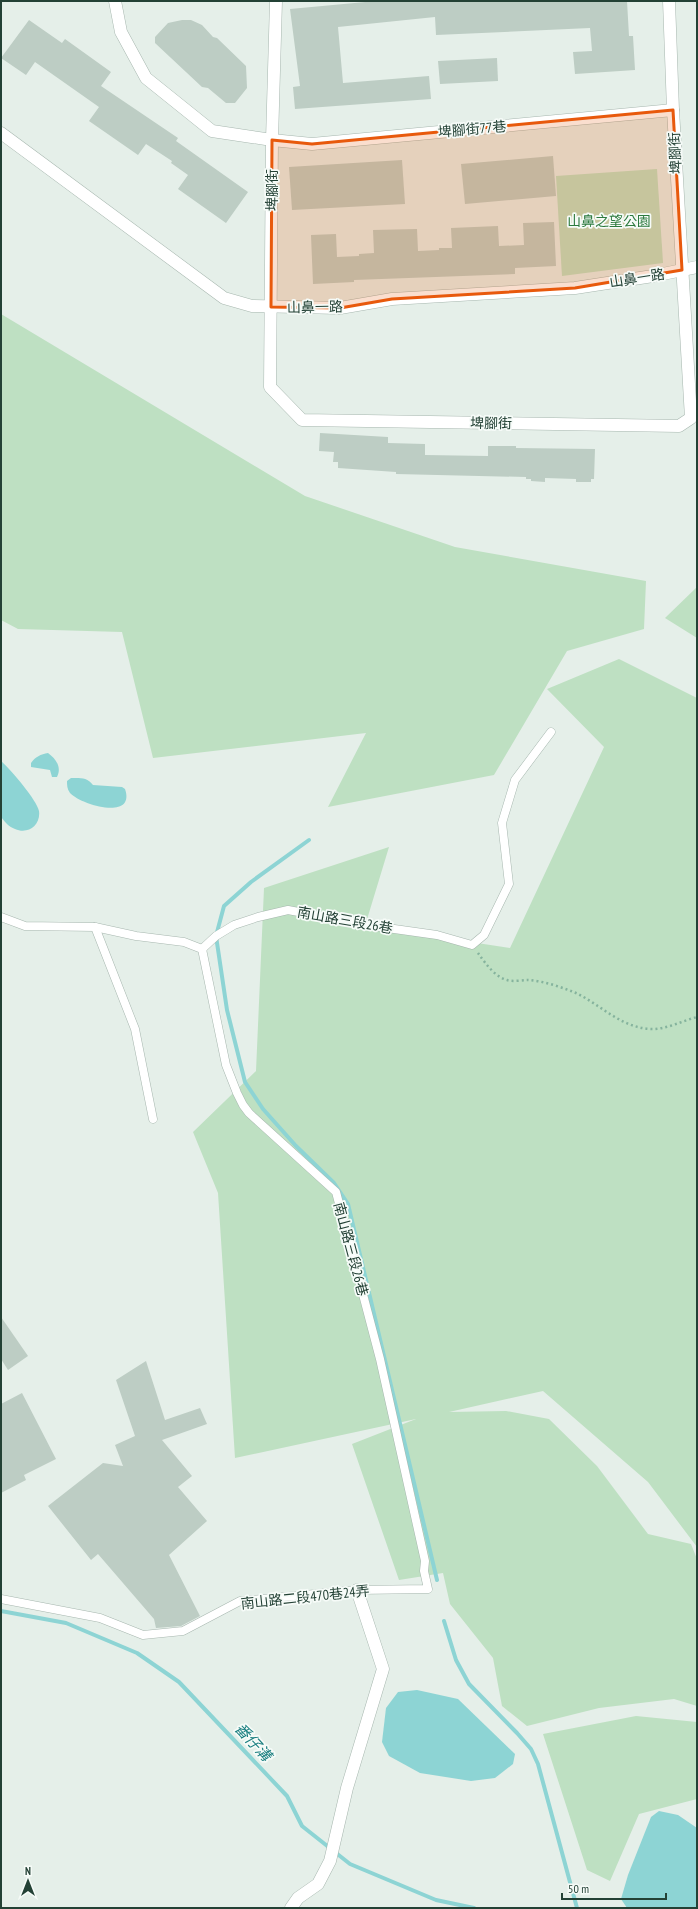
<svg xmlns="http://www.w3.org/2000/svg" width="698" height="1909" font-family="'PT Sans Narrow','Noto Sans TC',sans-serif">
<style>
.green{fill:#bee0c2}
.water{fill:#8dd4d4}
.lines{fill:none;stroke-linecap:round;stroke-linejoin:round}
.stream{stroke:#8dd4d4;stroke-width:4}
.building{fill:#bdcdc4}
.lane-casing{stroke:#a7b7af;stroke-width:9}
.street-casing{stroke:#a7b7af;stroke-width:13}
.path{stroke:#85b39d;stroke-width:2.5;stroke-dasharray:2 3;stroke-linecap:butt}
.lane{stroke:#fff;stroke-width:8}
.street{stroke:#fff;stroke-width:12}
.marked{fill:#e8590c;fill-opacity:0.2;stroke:#e8590c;stroke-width:3;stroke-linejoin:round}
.labels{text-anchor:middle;stroke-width:3.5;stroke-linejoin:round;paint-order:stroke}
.street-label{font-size:14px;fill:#234135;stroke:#f6fbf8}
.park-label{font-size:14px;fill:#2c7a3e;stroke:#f6fbf8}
.water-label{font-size:15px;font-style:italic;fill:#1b7f80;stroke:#f6fbf8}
</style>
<rect width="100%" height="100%" fill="#e5efe9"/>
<g class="green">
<path d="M657 169 663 263 562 276 556 176Z"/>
<path d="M1 314 305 496 455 547 646 581 644 629 567 651 494 775 328 807 366 733 153 758 122 632 18 629 1 620Z"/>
<path d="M697 587V638L665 618Z"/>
<path d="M619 659 697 698V1547L648 1482 543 1391 449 1412 506 1411 549 1419 597 1466 648 1534 691 1544 697 1559V1706L674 1699 599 1708 527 1726 502 1706 493 1658 450 1604 443 1573 399 1580 352 1444 416 1419 235 1458 218 1193 193 1132 256 1071 264 888 389 847 365 926 510 948 604 747 547 689Z"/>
<path d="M636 1716 697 1722V1799L639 1814 610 1881 587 1870 543 1734Z"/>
</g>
<g class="water">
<path d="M48 753C56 759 62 767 57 777H52L50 770 31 767V763C35 757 41 754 48 753Z"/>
<path d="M1 761C10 769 37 800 39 811 41 825 28 835 15 829 9 827 5 822 1 817Z"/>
<path d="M71 778C80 778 87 777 93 785L122 787 125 789C136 821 81 805 70 793 67 789 67 785 67 781Z"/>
<path d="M417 1690 458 1699 515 1754 513 1764 495 1778 471 1781 420 1773 389 1756 382 1742 386 1708 398 1692Z"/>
<path d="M659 1811 678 1815 697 1828V1908H627L621 1899 628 1875 651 1817Z"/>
</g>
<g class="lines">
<g class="stream">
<path d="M309 840 251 882 224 906 216 936 227 1010 245 1082 263 1109 296 1146 334 1183 348 1204 437 1580"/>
<path d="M1 1611 66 1623 137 1653 179 1682 287 1796 302 1826 350 1864 436 1900 474 1908"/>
<path d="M444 1621 456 1660 469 1684 517 1733 531 1749 538 1764 577 1908"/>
</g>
</g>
<g class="building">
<path d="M376 1H627L629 36H633L635 70 575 74 573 52 592 51 590 28 436 35 435 17 338 27 343 83 429 76 431 99 295 109 293 87 300 86 290 9Z"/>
<path d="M29 20 62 43 65 39 111 72 101 86 178 138 176 141 248 192 226 223 178 189 188 175 171 163 172 161 146 144 138 155 89 121 99 107 35 62 26 75 1 58Z"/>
<path d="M182 20H191L202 25 213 37 217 38 246 66 247 88 235 103H226L208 88 202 87 155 43V37L168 23Z"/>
<path d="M497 58 498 81 440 84 438 61Z"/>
<path d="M553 156 556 196 465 204 461 164Z"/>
<path d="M402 160 405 204 292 210 289 167Z"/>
<path d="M554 222 556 266 515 268V274L354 280V282L313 284 311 235 336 234 337 257 359 256V254L374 253 373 230 417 229 418 251 439 250V248H452L451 228 498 226 499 246 524 245 523 223Z"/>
<path d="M320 433 388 437V443L425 444V455L488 456V446H516V448L595 449 594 479H591V482H576V479L545 478V482L531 481V479H526V477L396 474V472L338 468V462H333L334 452 319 451Z"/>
<path d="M1 1317 28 1356 8 1370 1 1359Z"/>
<path d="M146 1361 165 1420 200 1408 207 1424 162 1440 192 1476 178 1487 207 1521 169 1555 200 1616 181 1626 156 1628 154 1619 98 1554 91 1560 48 1506 103 1463 123 1466 115 1445 135 1436 116 1380Z"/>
<path d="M22 1393 56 1459 24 1475 26 1480 1 1493V1404Z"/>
</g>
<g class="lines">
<g class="lane-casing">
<g id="lane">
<path d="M1 917 25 926 95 927 136 936 184 942 202 949 226 1065 237 1093 243 1105 249 1113 336 1192 380 1359 425 1561 424 1571 428 1589 357 1590 240 1601 183 1631 143 1635 100 1618 1 1599"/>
<path d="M95 927 135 1029 153 1119"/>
<path d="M202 949 216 936 234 925 258 917 288 910 373 926 437 935 472 945 484 935 509 884 502 823 515 780 551 732"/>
</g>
</g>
<g class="street-casing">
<g id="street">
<path d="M115 1 121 32 146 78 212 131 272 140 312 144 673 110"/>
<path d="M276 1 272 140 270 387 302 420 679 426 691 418 673 110 669 1"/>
<path d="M1 133 224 298 252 306 340 308 392 299 575 288 653 276 697 267"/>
<path d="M291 1908 298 1898 318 1884 330 1861 347 1788 383 1669 357 1590"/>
</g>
</g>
<path class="path" d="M478 953C485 963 495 977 507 980 513 982 522 980 528 980 544 981 561 987 576 993 601 1005 620 1027 650 1029 665 1030 682 1021 697 1017"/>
<use href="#lane" class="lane"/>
<use href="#street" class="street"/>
</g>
<path class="marked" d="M673 110 682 270 575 288 392 299 340 308 271 307 272 140 312 144Z"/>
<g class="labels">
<g class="street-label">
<text transform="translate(472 129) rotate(-5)" y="5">埤腳街77巷</text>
<text transform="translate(675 153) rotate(-93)" y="5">埤腳街</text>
<text transform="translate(272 190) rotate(-90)" y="5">埤腳街</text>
<text transform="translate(637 278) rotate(-9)" y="5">山鼻一路</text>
<text transform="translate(315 307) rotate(-1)" y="5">山鼻一路</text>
<text transform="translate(491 423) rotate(1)" y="5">埤腳街</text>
<text transform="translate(345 920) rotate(10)" y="5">南山路三段26巷</text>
<text transform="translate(351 1249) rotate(75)" y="5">南山路三段26巷</text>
<text transform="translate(305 1597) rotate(-6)" y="5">南山路二段470巷24弄</text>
</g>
<g class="park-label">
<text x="609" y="226">山鼻之望公園</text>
</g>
<g class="water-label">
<text transform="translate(253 1742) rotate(47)" y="5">番仔溝</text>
</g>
</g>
<rect width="698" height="1909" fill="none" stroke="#234135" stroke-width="4"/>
<g transform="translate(28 1881)" stroke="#f6fbf8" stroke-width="3" paint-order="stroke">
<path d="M0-3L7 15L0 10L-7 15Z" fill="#234135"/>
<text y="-6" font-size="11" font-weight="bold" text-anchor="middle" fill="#234135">N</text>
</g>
<path d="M562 1893v6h104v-6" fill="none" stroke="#234135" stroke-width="2"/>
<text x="568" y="1893" font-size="12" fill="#234135" stroke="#f6fbf8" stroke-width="3" paint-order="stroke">50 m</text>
</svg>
